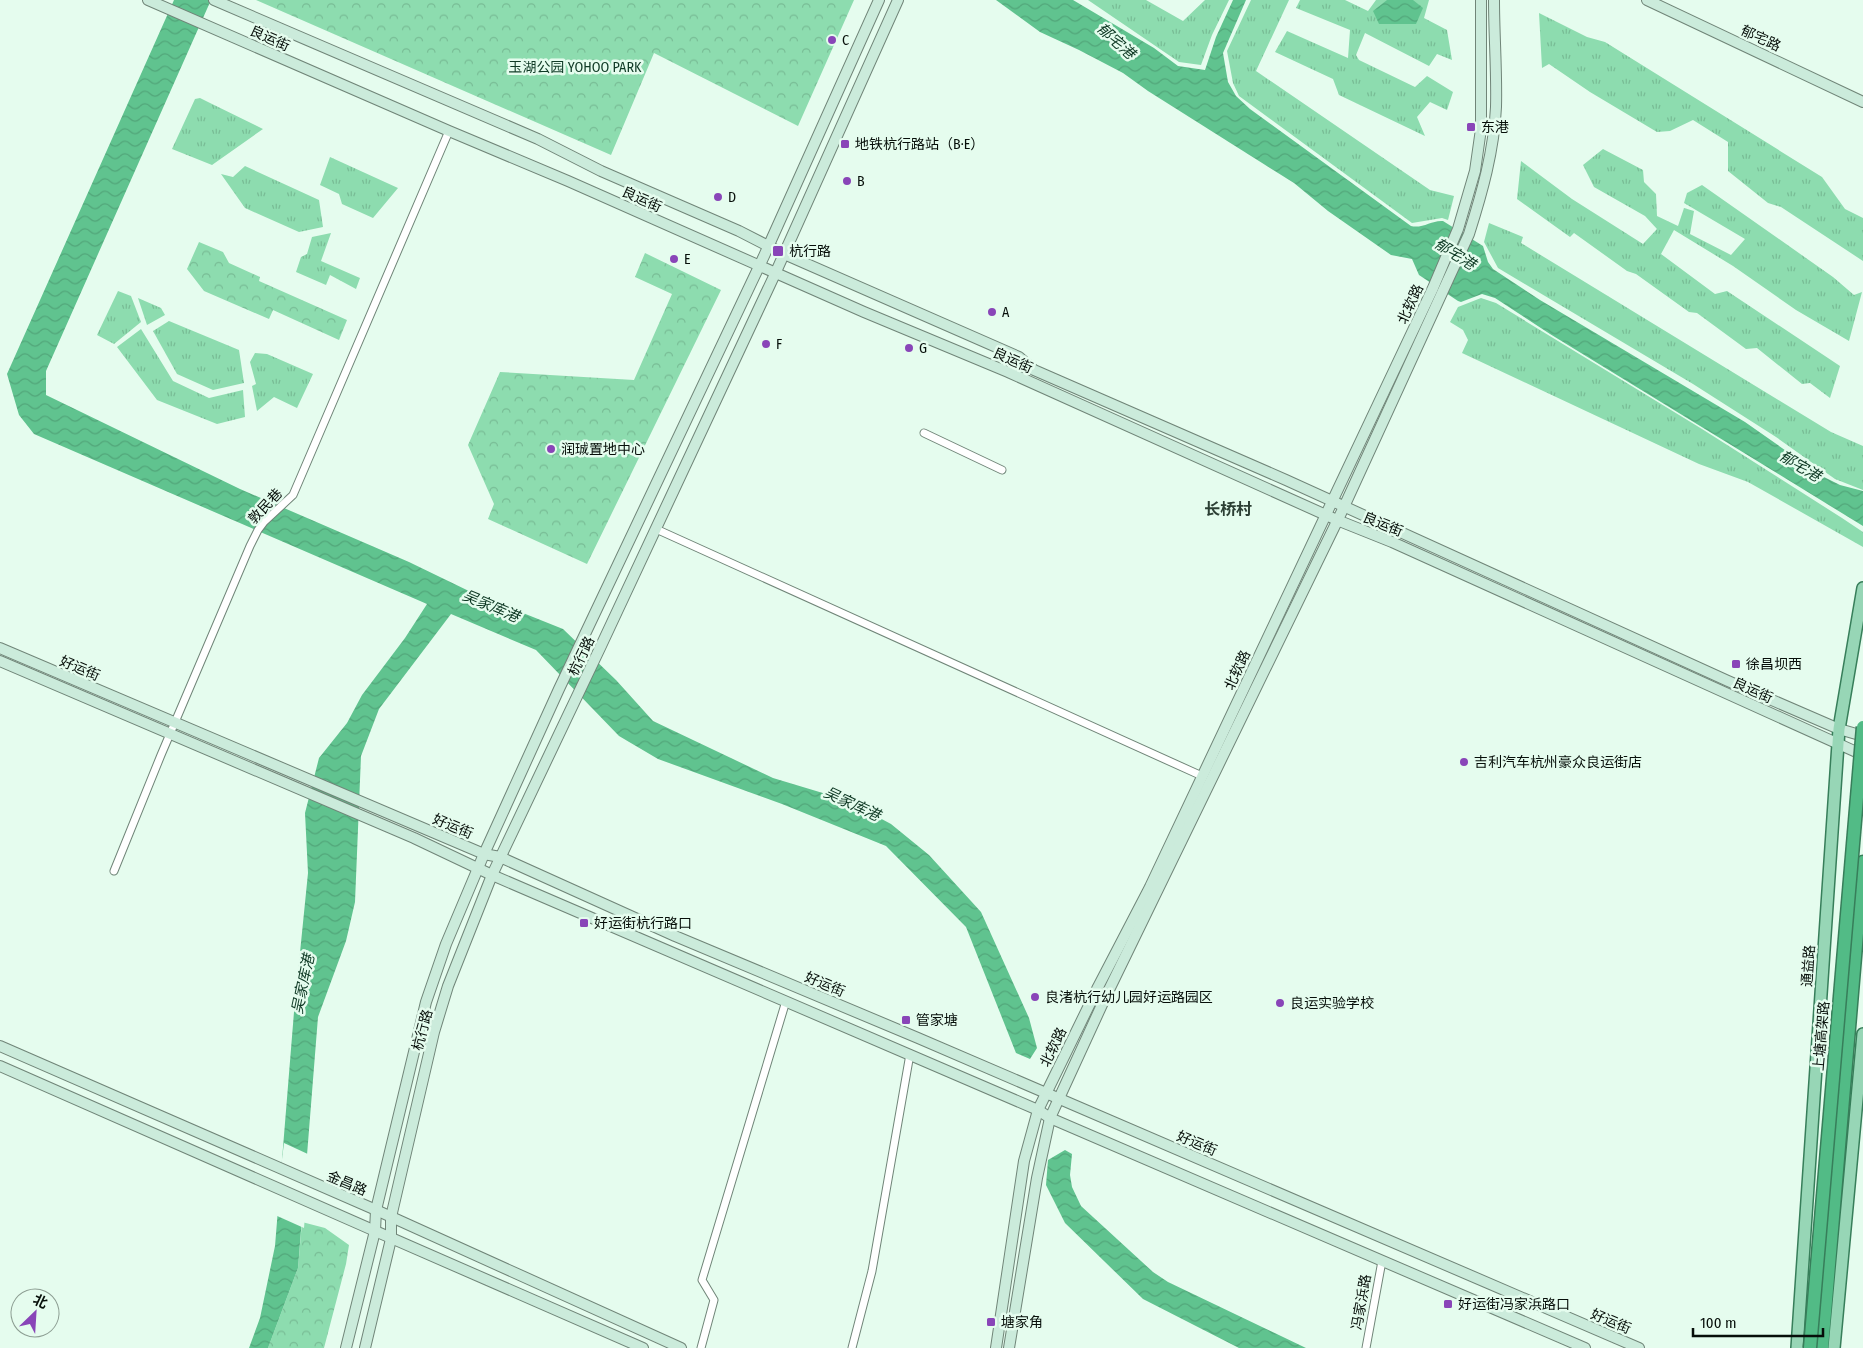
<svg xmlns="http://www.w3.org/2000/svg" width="1863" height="1348" font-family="'Fira Sans Condensed','Noto Sans SC',sans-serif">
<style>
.grass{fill:url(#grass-tufts)}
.park{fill:url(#park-crowns)}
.water{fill:url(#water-waves)}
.pier{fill:#e5fcee}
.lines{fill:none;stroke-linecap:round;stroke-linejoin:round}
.street-casing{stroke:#708578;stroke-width:9}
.secondary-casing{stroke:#708578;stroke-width:12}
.primary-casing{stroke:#377e5a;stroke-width:14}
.highway-casing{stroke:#377e5a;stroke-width:15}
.street{stroke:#fff;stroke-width:7}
.secondary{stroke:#cbebdb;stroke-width:10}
.primary{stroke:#97d6b6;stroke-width:11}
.highway{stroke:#52bb86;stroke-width:12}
.highway-bridge-casing{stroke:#377e5a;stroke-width:15;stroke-linecap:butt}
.highway-bridge{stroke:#52bb86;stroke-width:12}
.poi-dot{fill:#8945b8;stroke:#e5fcee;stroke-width:2}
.labels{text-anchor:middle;stroke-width:5;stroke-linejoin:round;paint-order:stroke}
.street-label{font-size:14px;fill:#060e09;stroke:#e5fcee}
.poi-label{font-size:14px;fill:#060e09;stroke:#e5fcee;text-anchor:start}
.park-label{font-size:14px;fill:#103b26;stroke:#e5fcee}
.water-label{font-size:15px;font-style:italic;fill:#0d3823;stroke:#e5fcee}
.quarter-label{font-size:16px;font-weight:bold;fill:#2c3f34;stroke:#e5fcee}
</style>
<defs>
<pattern id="grass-tufts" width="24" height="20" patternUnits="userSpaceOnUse" patternTransform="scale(1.25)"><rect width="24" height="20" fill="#8ddcaf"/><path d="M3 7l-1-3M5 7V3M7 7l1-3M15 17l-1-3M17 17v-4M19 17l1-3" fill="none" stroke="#78bc95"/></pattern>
<pattern id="park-crowns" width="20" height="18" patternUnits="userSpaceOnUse" patternTransform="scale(1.25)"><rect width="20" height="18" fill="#8ddcaf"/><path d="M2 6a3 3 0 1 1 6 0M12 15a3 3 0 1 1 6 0" fill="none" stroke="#78bc95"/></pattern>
<pattern id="water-waves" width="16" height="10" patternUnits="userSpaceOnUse" patternTransform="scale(1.25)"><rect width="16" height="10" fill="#60c38f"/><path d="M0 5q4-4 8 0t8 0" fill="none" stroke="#52a67a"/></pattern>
</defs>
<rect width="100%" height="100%" fill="#e5fcee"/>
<g class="grass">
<path d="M1088 0H1146L1183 21 1205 0H1229L1212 35 1201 65 1179 62Z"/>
<path d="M1251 0H1289L1256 71 1430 190 1454 196 1448 220 1442 218 1412 223 1239 96 1233 83 1227 51Z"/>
<path d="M1300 0H1345L1368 11 1376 0H1429L1424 18 1447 30 1452 60 1437 54 1429 66 1365 33 1356 55 1359 60 1415 87 1427 76 1453 92 1447 110 1430 102 1417 117 1425 136 1339 95 1333 79 1275 52 1287 31 1348 58 1350 30 1296 8Z"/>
<path d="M1539 13 1587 37 1605 42 1822 177 1845 209 1863 218V261L1781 207 1768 203 1728 171V142L1693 120 1670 131 1657 132 1590 92 1549 64 1542 68Z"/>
<path d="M200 98 208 102 263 129 212 165 172 149 195 99Z"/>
<path d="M1603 149 1643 170 1644 182 1656 194 1657 216 1678 226 1684 208 1694 211 1690 234 1731 255 1745 239 1684 203 1687 193 1702 185 1833 277 1854 295 1862 292 1849 341 1796 310 1733 266 1674 230 1661 254 1715 294 1727 291 1840 366 1830 398 1810 383 1802 384 1757 348 1746 349 1697 313 1689 312 1636 274 1627 271 1574 233 1570 237 1517 199 1521 161 1572 199 1643 244 1657 229 1645 216 1594 187 1583 165Z"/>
<path d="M330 157 398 188 373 218 342 204 339 194 320 185Z"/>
<path d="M245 166 319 200 323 227 299 232 245 208 221 174 233 177Z"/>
<path d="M1489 223 1523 237 1521 243 1831 432 1863 446V490L1835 479 1776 437 1693 384 1498 268 1484 242Z"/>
<path d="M331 233 321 261 360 278 356 289 330 275 326 285 296 272 301 257 307 254 312 237Z"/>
<path d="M118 291 131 296 141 322 114 344 97 335Z"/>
<path d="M138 298 161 308 165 315 147 325Z"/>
<path d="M1481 298 1496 303 1702 429 1842 518 1863 532V547L1748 482 1699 464 1462 353 1468 340 1463 330 1450 322 1458 307Z"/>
<path d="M169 321 239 350 244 383 213 390 177 374 153 331Z"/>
<path d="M141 329 173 381 209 398 243 390 245 417 217 424 157 400 117 347Z"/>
<path d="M255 353 267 354 313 374 297 408 274 397 257 411 252 386 256 384 250 362Z"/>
</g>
<g class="park">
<path d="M256 0H854L798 126 654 53 611 155Z"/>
<path d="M199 242 223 252 229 263 260 277 259 281 347 320 339 340 273 310 269 319 204 291 187 269Z"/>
<path d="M645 253 721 290 587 564 488 519 494 504 468 445 500 372 634 380 672 294 635 277Z"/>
<path d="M302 1222 325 1228 349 1245 346 1264 324 1348H268L298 1268Z"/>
</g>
<g class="water">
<path d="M174 0H211L46 371V395L240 489 409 562 473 593 563 629 616 680 653 721 773 778 846 800 891 824 929 855 981 912 1029 1018 1037 1048 1030 1059 1016 1053 966 927 886 846 782 804 658 759 619 736 536 650 451 614 379 709 361 756 355 902 346 941 318 1017 298 1268 268 1348H249L260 1318 275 1246 294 1012 308 873 305 813 319 758 347 723 362 695 405 638 427 604 34 434 19 415 7 374Z"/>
<path d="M996 0H1073L1154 48 1178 66 1205 70 1216 37 1233 0H1246L1223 53 1228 82 1236 96 1250 109 1411 226C1422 229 1432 220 1443 221L1483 246 1488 262 1493 269 1540 300 1745 422 1822 476 1840 485 1863 491V526L1550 334 1495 298 1482 294 1461 302 1458 301 1419 275 1412 259 1391 255 1328 211 1294 183 1148 91 1123 73 1079 50 1040 32Z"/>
<path d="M1387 0H1413L1423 8 1416 24H1379L1373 11Z"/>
<path d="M1065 1150 1072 1154 1070 1175 1072 1187 1081 1206 1153 1272 1168 1282 1306 1348H1239L1143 1299 1065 1223 1046 1185 1048 1160Z"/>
</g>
<path class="pier" d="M284 1143 310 1155 304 1228 275 1215Z"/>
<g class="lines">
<g class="street-casing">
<g id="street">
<path d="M924 433 1002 470"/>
<path d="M656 529 1202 776"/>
<path d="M114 871 161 755 250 546 258 530 264 522 293 495 449 131"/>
<path d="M701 1348 714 1300 702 1280 786 1001"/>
<path d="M852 1348 872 1271 910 1054"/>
<path d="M1366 1348 1382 1261"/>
</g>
</g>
<g class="secondary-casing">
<g id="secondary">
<path d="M148 0 449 131 568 181 864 312 1008 372 1337 520 1392 542 1863 755"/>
<path d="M214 0 538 139 601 171 739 231 784 254 1019 357 1034 370 1286 480 1728 681 1839 729 1863 736"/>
<path d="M1647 0 1863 102"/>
<path d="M0 648 484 854 500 857 675 936 918 1038 1639 1348"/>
<path d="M0 661 414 838 492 875 1038 1110 1050 1118 1585 1348"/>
<path d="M0 1046 376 1210 681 1348"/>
<path d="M0 1066C215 1160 428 1255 643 1348"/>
<path d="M346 1348 375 1231 376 1210 426 1002 446 944 484 854 559 689 764 256 879 0"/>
<path d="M365 1348 391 1239V1217L434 1032 448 986 492 875 600 648 775 274 898 0"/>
<path d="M996 1348 1024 1161 1038 1110 1098 987 1150 887 1433 288 1458 229 1475 171 1481 129V0"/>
<path d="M1009 1348 1037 1178 1050 1118 1106 996 1343 509 1469 234C1482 193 1494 151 1496 107 1497 72 1494 36 1494 0"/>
</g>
</g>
<g class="primary-casing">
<g id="primary">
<path d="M1797 1348 1839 729 1863 588"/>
<path d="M1834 1348 1863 1034"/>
</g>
</g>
<g class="highway-casing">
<path id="highway" d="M1822 1348 1863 862"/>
</g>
<use href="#street" class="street"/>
<use href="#secondary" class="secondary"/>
<use href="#primary" class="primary"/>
<use href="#highway" class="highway"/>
<g class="highway-bridge-casing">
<path id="highway-bridge" d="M1810 1348 1863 727"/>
</g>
<use href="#highway-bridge" class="highway-bridge"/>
</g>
<g class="poi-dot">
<circle cx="832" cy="40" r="5"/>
<rect x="1466" y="122" width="10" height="10" rx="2.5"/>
<rect x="840" y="139" width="10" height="10" rx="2.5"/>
<circle cx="847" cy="181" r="5"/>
<circle cx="718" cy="197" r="5"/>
<rect x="772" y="245" width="12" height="12" rx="2.5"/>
<circle cx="674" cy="259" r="5"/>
<circle cx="992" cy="312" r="5"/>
<circle cx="766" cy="344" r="5"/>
<circle cx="909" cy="348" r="5"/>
<circle cx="551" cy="449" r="5"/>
<rect x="1731" y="659" width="10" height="10" rx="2.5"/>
<circle cx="1464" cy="762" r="5"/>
<rect x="579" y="918" width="10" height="10" rx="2.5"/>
<circle cx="1035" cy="997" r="5"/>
<circle cx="1280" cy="1003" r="5"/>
<rect x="901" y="1015" width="10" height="10" rx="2.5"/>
<rect x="1443" y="1299" width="10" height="10" rx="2.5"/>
<rect x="986" y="1317" width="10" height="10" rx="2.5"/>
</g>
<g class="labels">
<g class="street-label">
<text transform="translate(270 38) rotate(24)" y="5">良运街</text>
<text transform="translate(1761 38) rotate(25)" y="5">郁宅路</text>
<text transform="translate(642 199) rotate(24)" y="5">良运街</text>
<text transform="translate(1410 304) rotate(-65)" y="5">北软路</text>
<text transform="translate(1013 360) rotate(24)" y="5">良运街</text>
<text transform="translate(265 506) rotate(-47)" y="5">敦民巷</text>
<text transform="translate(1383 524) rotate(22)" y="5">良运街</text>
<text transform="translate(581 656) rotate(-64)" y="5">杭行路</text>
<text transform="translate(80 668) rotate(23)" y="5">好运街</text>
<text transform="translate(1237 670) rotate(-65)" y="5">北软路</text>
<text transform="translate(1753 690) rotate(24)" y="5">良运街</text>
<text transform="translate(453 826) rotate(23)" y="5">好运街</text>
<text transform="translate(1808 966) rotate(-86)" y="5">通益路</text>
<text transform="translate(825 984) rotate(23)" y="5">好运街</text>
<text transform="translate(422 1030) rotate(-75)" y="5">杭行路</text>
<text transform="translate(1821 1036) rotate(-85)" y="5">上塘高架路</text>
<text transform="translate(1053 1047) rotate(-64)" y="5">北软路</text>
<text transform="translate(1197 1143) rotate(23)" y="5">好运街</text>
<text transform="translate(347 1183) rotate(23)" y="5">金昌路</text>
<text transform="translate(1361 1302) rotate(-80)" y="5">冯家浜路</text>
<text transform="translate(1611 1321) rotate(23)" y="5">好运街</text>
</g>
<g class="poi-label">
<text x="842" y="45">C</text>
<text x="1481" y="132">东港</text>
<text x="855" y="149">地铁杭行路站（B·E）</text>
<text x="857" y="186">B</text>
<text x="728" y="202">D</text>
<text x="789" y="256">杭行路</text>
<text x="684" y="264">E</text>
<text x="1002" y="317">A</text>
<text x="776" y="349">F</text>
<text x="919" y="353">G</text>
<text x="561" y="454">润珹置地中心</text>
<text x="1746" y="669">徐昌坝西</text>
<text x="1474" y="767">吉利汽车杭州豪众良运街店</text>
<text x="594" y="928">好运街杭行路口</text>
<text x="1045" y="1002">良渚杭行幼儿园好运路园区</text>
<text x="1290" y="1008">良运实验学校</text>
<text x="916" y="1025">管家塘</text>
<text x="1458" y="1309">好运街冯家浜路口</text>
<text x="1001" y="1327">塘家角</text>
</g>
<g class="park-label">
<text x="575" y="72">玉湖公园 YOHOO PARK</text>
</g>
<g class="water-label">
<text transform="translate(1116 41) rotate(42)" y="5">郁宅港</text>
<text transform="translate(1455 254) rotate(32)" y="5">郁宅港</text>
<text transform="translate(1800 466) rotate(31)" y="5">郁宅港</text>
<text transform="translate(491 606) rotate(23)" y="5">吴家库港</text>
<text transform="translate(852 804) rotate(25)" y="5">吴家库港</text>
<text transform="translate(303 984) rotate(-78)" y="5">吴家库港</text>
</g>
<g class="quarter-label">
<text x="1228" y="515">长桥村</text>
</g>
</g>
<g transform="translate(35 1313) rotate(25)"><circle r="24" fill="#e5fcee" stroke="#8c9d92"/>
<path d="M0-4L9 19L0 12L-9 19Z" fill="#8945b8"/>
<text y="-8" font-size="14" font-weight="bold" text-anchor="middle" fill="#060e09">北</text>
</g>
<path d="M1693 1328v8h130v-8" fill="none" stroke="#060e09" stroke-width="2.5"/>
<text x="1700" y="1328" font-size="15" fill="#060e09" stroke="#e5fcee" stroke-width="4" paint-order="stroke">100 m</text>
</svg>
